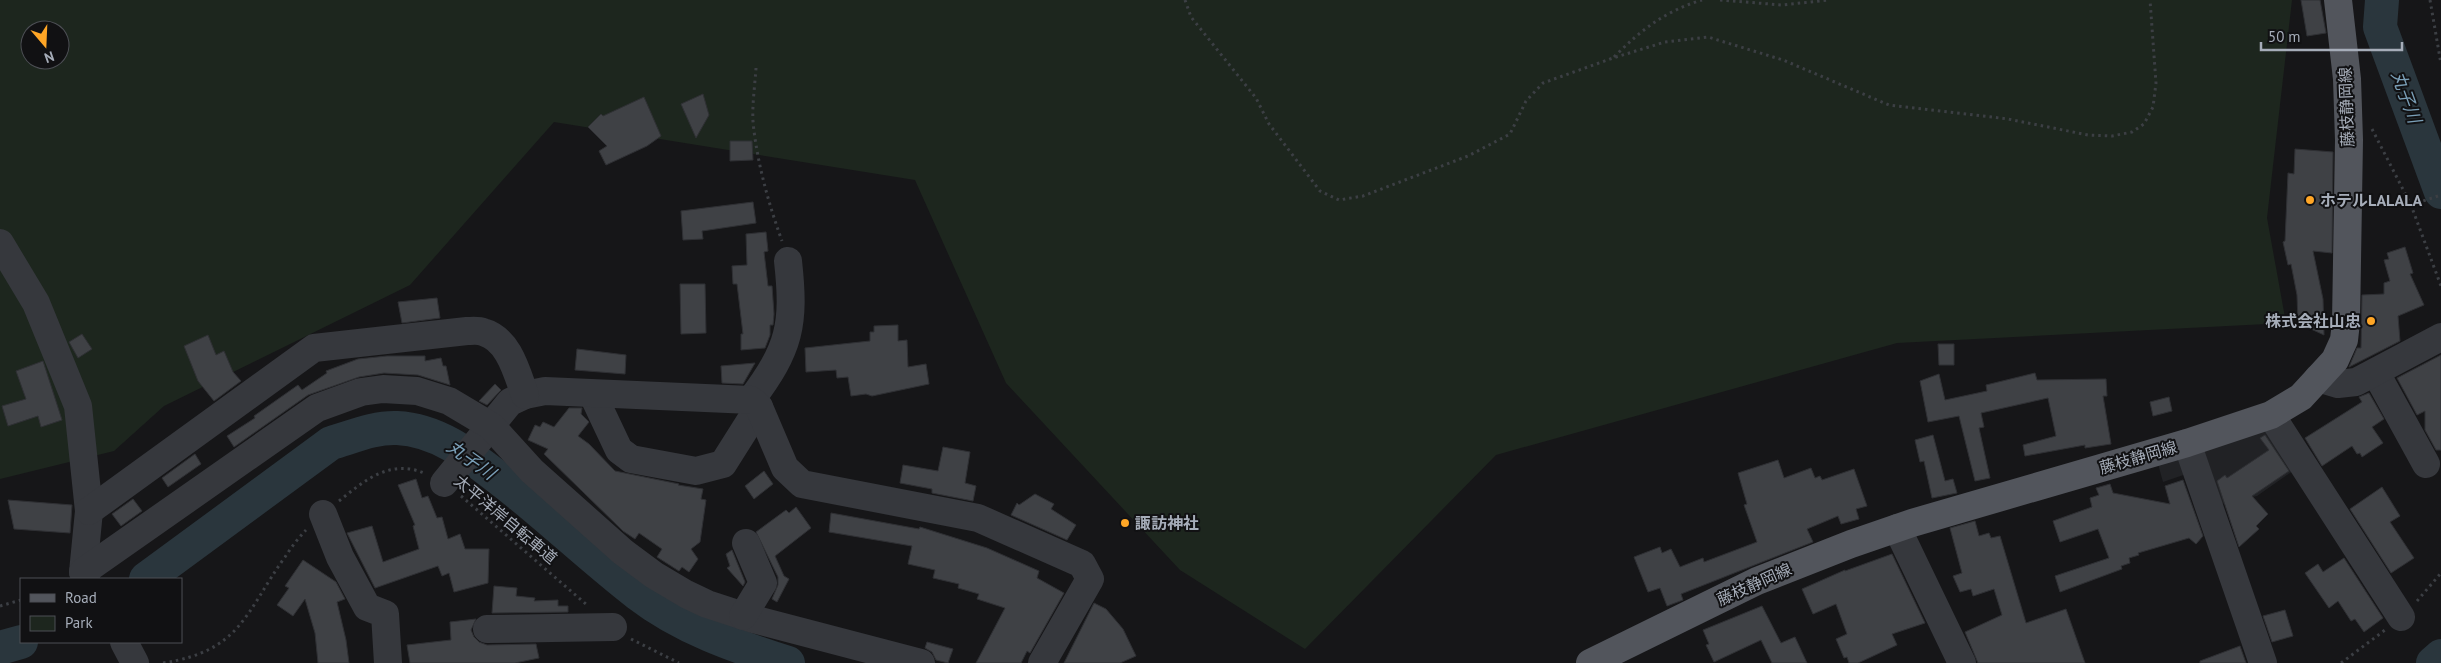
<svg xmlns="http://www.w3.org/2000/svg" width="2441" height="663" font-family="'PT Sans','Noto Sans JP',sans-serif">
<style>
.built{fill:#212225}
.green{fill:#1d261e;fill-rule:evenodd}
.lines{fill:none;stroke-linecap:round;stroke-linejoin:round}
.river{stroke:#2a363d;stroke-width:34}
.building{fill:#3f4145;stroke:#2f3034}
.path{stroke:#3c3f44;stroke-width:3;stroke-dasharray:2.5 4;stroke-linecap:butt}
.minor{stroke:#36383d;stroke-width:28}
.major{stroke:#52555c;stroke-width:28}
.poi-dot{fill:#ffa626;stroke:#111113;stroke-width:2}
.labels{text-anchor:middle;stroke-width:4;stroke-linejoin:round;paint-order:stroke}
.street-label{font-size:16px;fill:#a6adb9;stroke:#111113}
.poi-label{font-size:16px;font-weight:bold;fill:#a6adb9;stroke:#111113;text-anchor:start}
.water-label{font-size:18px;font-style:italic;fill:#7a9fb7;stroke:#111113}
</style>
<rect width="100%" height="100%" fill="#161618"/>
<path class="built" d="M2274 426 2300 466 2257 496 2218 505 2201 469 2163 482 2158 464Z"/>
<path class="green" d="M0 0H2292L2267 218 2286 323 1897 343 1496 455 1305 649 1180 570 1006 383 915 180 554 122 410 285 164 406 114 451 0 479ZM30 30H60V60H30Z"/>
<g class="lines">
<g class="river">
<path d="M2382 0 2380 27 2441 192"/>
<path d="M146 579 331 443C352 437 375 427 397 428 442 430 476 461 510 487 553 521 594 560 638 594 682 628 735 646 788 663"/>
<path d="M0 648 21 642"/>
<path d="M2433 663 2441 656"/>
</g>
</g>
<g class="building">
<path d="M2301 0H2320L2326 33 2307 36Z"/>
<path d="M703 94 709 115 696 138 681 104Z"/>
<path d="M644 97 661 136 647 146 606 165 599 151 607 146 588 127 601 114 603 116Z"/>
<path d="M730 141H752L753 160 730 161Z"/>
<path d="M2295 149 2333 152 2332 253 2313 251 2323 299 2324 335 2298 323 2297 295 2291 264 2288 265 2283 242 2285 241 2288 173 2294 174Z"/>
<path d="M753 202 756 223 702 231 703 239 683 240 681 211Z"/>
<path d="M766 232 768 251 764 252 768 286H772L774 314 773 325H770V335L765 348 741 350V334H743L737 284H733L732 266 747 265 746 234Z"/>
<path d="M2405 247 2413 273 2410 274 2424 305 2398 316 2400 341 2349 367 2357 348H2361L2362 295 2384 294V283L2390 281 2384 260 2389 259 2387 253Z"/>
<path d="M680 284H705L706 333 681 334Z"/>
<path d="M437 298 440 318 402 323 398 302Z"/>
<path d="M898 325V341L907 340 908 367 926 364 929 384 872 396 866 394 851 396 848 377 837 378 836 370 806 372 805 348 870 341V332H874V326Z"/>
<path d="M82 334 92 349 78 358 69 342Z"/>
<path d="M208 335 216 355 224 351 233 372 241 381 214 401 198 381 184 346Z"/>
<path d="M1938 344H1954V365H1939Z"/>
<path d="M577 349 626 355 625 374 575 370Z"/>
<path d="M2441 355V450H2436L2425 430V411L2417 415 2397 378Z"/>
<path d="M387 356H425V361L441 358 443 366H446L450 385 418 375 384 373 359 377 308 395 234 447 227 436 255 418 254 416 298 385 302 390 327 373 326 371 358 359Z"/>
<path d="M43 361 62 420 41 427 38 416 8 426 2 406 26 399 16 371Z"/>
<path d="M755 363 743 384 722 383 721 366Z"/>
<path d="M2035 373 2037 380 2106 379 2107 396H2103L2111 444 2085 448V445L2025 456 2023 445 2056 436 2048 398 1981 413 1984 427 1979 428 1990 478 1975 481 1959 416 1928 422 1920 381 1939 374 1945 400 1987 391 1986 385Z"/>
<path d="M495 384 501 390 487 405 479 401Z"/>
<path d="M2369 393 2384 419 2372 427 2383 443 2362 457 2360 453 2357 454 2352 446 2322 466 2305 438 2362 402 2359 397Z"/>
<path d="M2169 397 2172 411 2153 416 2150 402Z"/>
<path d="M569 408H582L581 414 589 422 578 436 589 444 615 471 679 484 678 485 703 489 701 499 706 500 700 542 691 549 698 559 689 572 682 567 679 571 657 557 662 549 639 533 635 539 623 531 544 454 548 449 528 440 535 425 540 427 543 422 554 427Z"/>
<path d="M1933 435 1945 481 1953 479 1957 493 1932 498 1924 461 1920 462 1915 440Z"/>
<path d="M2265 435 2289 471 2252 496 2268 514 2256 526 2259 529 2239 547 2217 481 2225 475 2227 478 2269 450 2260 438Z"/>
<path d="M943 447 970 452 965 483 976 486 973 501 932 493V489L900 483 903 465 938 471Z"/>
<path d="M195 454 201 464 168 487 162 478Z"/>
<path d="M1778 460 1784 478 1811 468 1815 478 1820 476 1822 480 1854 469 1867 506 1856 509 1859 519 1841 524 1838 516 1807 529 1813 542 1681 594 1683 600 1667 606 1660 588 1648 592 1634 557 1660 547 1662 553 1671 549 1680 567 1703 558 1704 562 1757 542 1744 505 1747 504 1738 473Z"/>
<path d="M764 471 773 484 754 499 745 486Z"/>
<path d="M416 479 422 498 428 496 437 518 442 517 448 539 460 534 465 549H489L488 583 454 592 449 573 442 576 438 566 375 588 347 533 372 526 383 562 419 549 413 526 415 525 398 485Z"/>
<path d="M2183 480 2203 536 2196 544 2189 538 2138 553 2139 555 2129 558 2130 563 2121 566 2122 569 2060 592 2055 576 2109 558 2098 529 2060 542 2053 521 2092 507 2090 498 2099 495 2096 488 2110 484 2113 493 2170 504 2165 486Z"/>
<path d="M2382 487 2400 516 2390 522 2414 558 2391 573 2350 509Z"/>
<path d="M1035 494 1054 504 1051 509 1076 525 1067 540 1011 515 1017 503 1019 505Z"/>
<path d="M133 499 142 511 121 526 112 514Z"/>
<path d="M8 500 72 505 70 533 14 529Z"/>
<path d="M796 507 811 528 775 556 784 576 789 579 777 602 772 599 778 585V577L756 532 786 510 789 513Z"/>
<path d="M831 513 919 529 920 527 987 548 1039 571 1037 578 1064 593 1030 653 1027 651 1021 663H976L1005 608 977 599 979 594 958 588 959 584 933 578 935 570 908 564 912 546 829 532Z"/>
<path d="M1975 521 1979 536 1989 533 1991 538 2000 536 2026 623 2066 609 2085 663H1978L1965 632 2002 615 1994 589 1973 596 1971 589 1960 592 1953 576 1962 573 1950 528Z"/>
<path d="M732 550 745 582 743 586 727 568 730 566 726 554Z"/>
<path d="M1892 554 1925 623 1892 634 1897 645 1858 663H1849L1847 657 1844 658 1836 639 1847 634 1836 604 1813 614 1802 589 1845 570V571Z"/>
<path d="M2344 558 2383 618 2364 632 2355 619 2351 621 2338 601 2329 608 2305 573 2318 564 2323 572Z"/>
<path d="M303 560 336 582 345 599 337 602 346 640 349 663H318L315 633 305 599 293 616 277 605 289 588 285 586Z"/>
<path d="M494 586 517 588 516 596 535 598 534 601 558 600V606H568V612L492 613Z"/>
<path d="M1094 603 1106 609 1123 629 1136 656 1120 663H1064Z"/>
<path d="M1762 606 1781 643 1795 637 1807 663H1772L1761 640 1714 662 1706 645 1709 644 1703 630Z"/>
<path d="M2285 610 2293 636 2272 642 2263 616Z"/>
<path d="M476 619 471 630 474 637 479 642 487 645 536 644 539 658 515 663H410L407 645 451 640 450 622Z"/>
<path d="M927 642 953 649 948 663 936 660 932 652 925 648Z"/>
<path d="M2240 646 2246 663H2200V661Z"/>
</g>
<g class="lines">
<g class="path">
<path d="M1185 0 1191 17 1256 98 1269 124 1320 191 1339 200 1363 196 1468 156 1510 134 1526 101 1543 83 1613 58 1665 42 1708 37 1783 60 1889 105 2008 119 2088 135 2112 136 2132 132 2144 124 2153 107 2156 83 2150 0"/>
<path d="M1720 0 1782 5 1829 0"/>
<path d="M2430 0 2441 64"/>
<path d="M1614 57C1641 30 1665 11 1702 0"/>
<path d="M756 68C755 85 752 104 753 122 757 162 768 202 782 241"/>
<path d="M2372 129 2411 205 2441 286"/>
<path d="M2411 205 2441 195"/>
<path d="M461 496 587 605"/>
<path d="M339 501C365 480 390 459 424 473"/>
<path d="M2417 601 2441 573"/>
<path d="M0 606 21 600"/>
<path d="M631 639 679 663"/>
<path d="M163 663C241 651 245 613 285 557 291 548 298 538 306 530"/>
<path d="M2341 663 2385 630"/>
</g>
<g class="minor">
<path d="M0 243 36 303 78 406 89 511 83 572 86 579"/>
<path d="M2376 373 2426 464"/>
<path d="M2318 378 2338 384 2356 382 2441 337"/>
<path d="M593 395 619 450 631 459 696 471 723 464 759 407"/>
<path d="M751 400C790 348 795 325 788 261"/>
<path d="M2271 415 2401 617"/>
<path d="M2187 443 2263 663"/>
<path d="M444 483 510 402 525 395 545 391 751 400 759 407 785 468 802 484 978 518 1082 564 1090 579 1042 663"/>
<path d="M89 511 314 348 467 331C471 331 478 330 483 332 509 339 517 373 525 395"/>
<path d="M323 514 340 557 367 607 385 614 388 663"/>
<path d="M1897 528 1962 663"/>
<path d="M83 572 317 408 361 392 383 389 417 391 449 401 491 426 532 471 623 552 654 575 686 594 707 604 753 619 921 663"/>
<path d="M743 616 763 583 746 543"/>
<path d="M487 629 613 627"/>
<path d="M124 642 135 663"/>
</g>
<path class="major" d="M1590 663 1757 581 1851 544 1912 523 2187 443 2271 415 2301 397 2335 360 2344 340 2346 322 2349 140 2347 79 2338 0"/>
</g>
<g class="poi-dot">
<circle cx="2310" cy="200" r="5"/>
<circle cx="2371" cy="321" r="5"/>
<circle cx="1125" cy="523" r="5"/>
</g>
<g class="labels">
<g class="street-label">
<text transform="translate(2346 107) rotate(-92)" y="6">藤枝静岡線</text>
<text transform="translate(2138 457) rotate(-16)" y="6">藤枝静岡線</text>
<text transform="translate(506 519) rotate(40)" y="6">太平洋岸自転車道</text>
<text transform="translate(1754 584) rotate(-24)" y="6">藤枝静岡線</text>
</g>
<g class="poi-label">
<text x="2320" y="206">ホテルLALALA</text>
<text x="2361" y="327" text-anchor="end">株式会社山忠</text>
<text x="1135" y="529">諏訪神社</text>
</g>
<g class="water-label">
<text transform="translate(2406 97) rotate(70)" y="6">丸子川</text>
<text transform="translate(471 460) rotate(35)" y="6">丸子川</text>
</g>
</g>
<rect x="20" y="578" width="162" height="65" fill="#111113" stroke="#4d4f55"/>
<rect x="30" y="594" width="25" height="8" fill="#52555c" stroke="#4d4f55"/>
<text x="65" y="603" font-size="15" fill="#a6adb9">Road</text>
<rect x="30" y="616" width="25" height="15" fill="#1d261e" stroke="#4d4f55"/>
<text x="65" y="628" font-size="15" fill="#a6adb9">Park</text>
<g transform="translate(45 45) rotate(161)"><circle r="24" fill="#111113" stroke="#4d4f55"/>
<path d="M0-4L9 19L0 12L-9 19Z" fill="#ffa626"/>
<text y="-8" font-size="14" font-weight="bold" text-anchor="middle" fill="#a6adb9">N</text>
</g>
<path d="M2261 42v8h141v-8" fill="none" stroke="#a6adb9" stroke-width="2.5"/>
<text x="2268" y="42" font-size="15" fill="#a6adb9" stroke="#111113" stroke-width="4" paint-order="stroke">50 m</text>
</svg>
